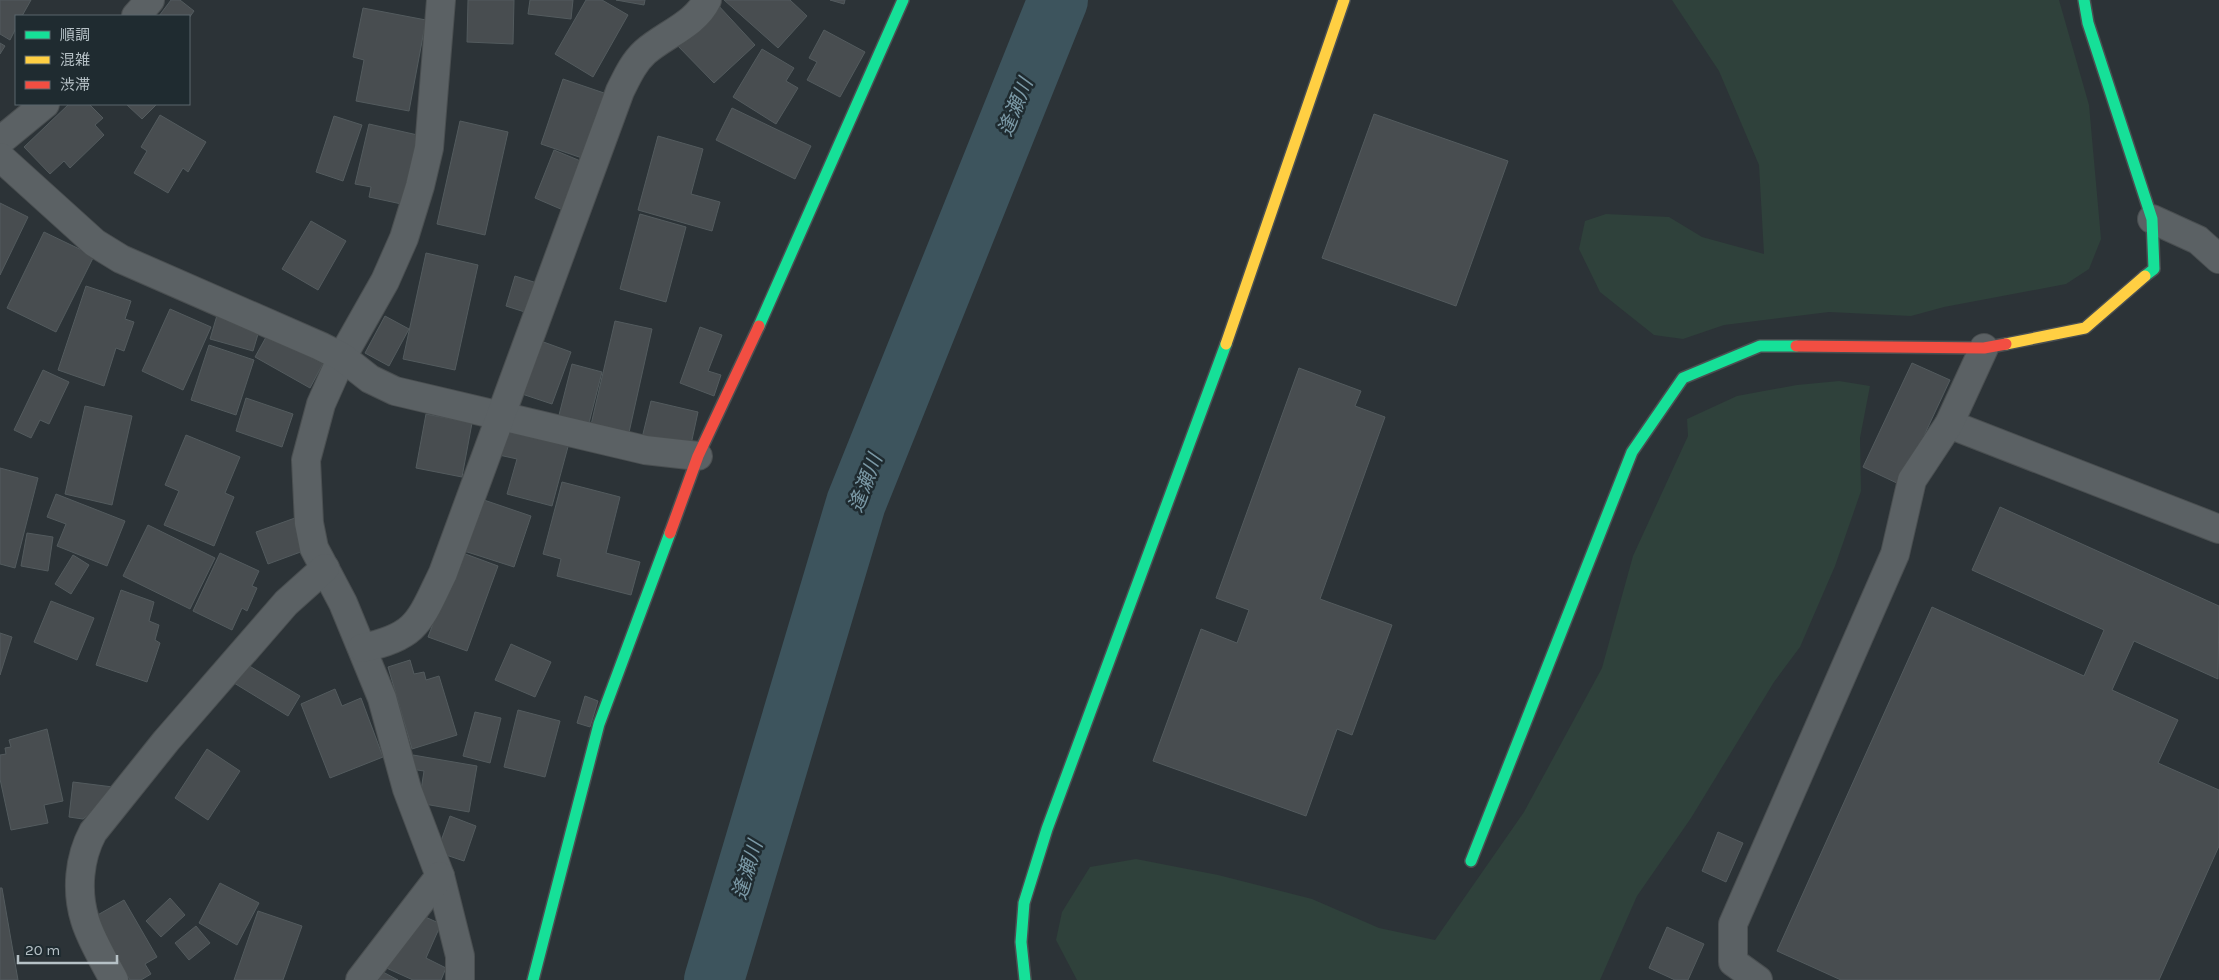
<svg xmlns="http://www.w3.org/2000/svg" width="2219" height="980" font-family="Karla,'Noto Sans JP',sans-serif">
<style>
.green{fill:#2f413b}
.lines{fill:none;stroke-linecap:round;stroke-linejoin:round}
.river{stroke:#3d545d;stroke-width:60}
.building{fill:#484d50;stroke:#535b5e}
.street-casing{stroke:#4a4f51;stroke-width:30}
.fast-casing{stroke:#4a4f51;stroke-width:14}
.slow-casing{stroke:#4a4f51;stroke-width:14}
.jam-casing{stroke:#4a4f51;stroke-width:14}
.street{stroke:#5b6164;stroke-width:28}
.fast{stroke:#16e098;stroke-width:11}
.slow{stroke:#ffcf43;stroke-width:11}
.jam{stroke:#f24e42;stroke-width:11}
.labels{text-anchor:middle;stroke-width:5;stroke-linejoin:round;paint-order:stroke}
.water-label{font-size:20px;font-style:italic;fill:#7b99a6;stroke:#1f2b30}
</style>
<rect width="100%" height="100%" fill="#2c3337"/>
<g class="green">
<path d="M1672 0H2059L2089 105 2101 239 2089 269 2066 284 1944 307 1911 316 1829 312 1724 325 1683 339 1654 335 1600 292 1579 249 1585 221 1606 214 1669 217 1702 237 1764 254 1759 165 1719 71Z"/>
<path d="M1839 381 1870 386 1860 438 1861 491 1835 566 1800 647 1774 682 1691 818 1637 896 1600 980H1077L1056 940 1062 912 1090 867 1136 859 1218 875 1312 899 1379 928 1435 940 1524 812 1602 668 1633 556 1688 436 1687 419 1737 396 1797 385Z"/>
</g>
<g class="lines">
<path class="river" d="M714 980 856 503 1058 0"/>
</g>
<g class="building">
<path d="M0 0H31L22 16H16V28L10 40 0 34Z"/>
<path d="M171 0H180L194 11 189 18 159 16Z"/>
<path d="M468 0H514L513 44 467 42Z"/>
<path d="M530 0H573L571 19 528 14Z"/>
<path d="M586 0H602L628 15 593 77 555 54Z"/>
<path d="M616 0H645L644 5Z"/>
<path d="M724 0H790L807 16 778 48Z"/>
<path d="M830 0H845L844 4Z"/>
<path d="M717 4 755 45 714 83 675 43Z"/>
<path d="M363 8 426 20 409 111 356 101 364 60 353 57Z"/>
<path d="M824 30 865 52 840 97 807 80 817 62 809 58Z"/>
<path d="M0 43 5 46 0 54Z"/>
<path d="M762 49 794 68 786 81 798 88 776 124 733 97Z"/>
<path d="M563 79 607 94 585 159 541 144Z"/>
<path d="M69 104H89L103 118 95 125 104 135 70 168 64 161 50 174 24 147Z"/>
<path d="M126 104H157L142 119Z"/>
<path d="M732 108 811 146 795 179 716 140Z"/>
<path d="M1374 114 1508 161 1456 306 1322 258Z"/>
<path d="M160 115 206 142 188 172 183 168 168 193 134 173 147 151 141 147Z"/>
<path d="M334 116 362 125 343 181 316 172Z"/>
<path d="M460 121 508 132 485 235 437 224Z"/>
<path d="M369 124 422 136 406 205 369 197 371 187 355 184Z"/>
<path d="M658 136 703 149 691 194 720 202 712 231 638 210Z"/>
<path d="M554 150 583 162 563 210 535 198Z"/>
<path d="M0 203 28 217 0 275Z"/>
<path d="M640 214 686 227 666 302 620 289Z"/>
<path d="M311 221 346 241 318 290 282 269Z"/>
<path d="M44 232 94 256 56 332 7 308Z"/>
<path d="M426 253 478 265 455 370 403 359Z"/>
<path d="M515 276 540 284 531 314 506 306Z"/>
<path d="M86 286 131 301 125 319 134 322 124 351 116 348 104 386 58 370Z"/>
<path d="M170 309 211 327 183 390 142 371Z"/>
<path d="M218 312 261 324 253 351 210 339Z"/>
<path d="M385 316 409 329 389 366 365 353Z"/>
<path d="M615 321 652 329 628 437 590 429Z"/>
<path d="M700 327 722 335 708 371 721 375 714 396 680 383Z"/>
<path d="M271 328 326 358 310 388 255 357Z"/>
<path d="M538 340 571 352 552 404 519 393Z"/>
<path d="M209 345 254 360 236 415 191 400Z"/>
<path d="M1912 363 1950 380 1901 485 1863 467Z"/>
<path d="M572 364 602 372 588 427 558 419Z"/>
<path d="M1299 368 1361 391 1355 406 1385 417 1320 599 1392 625 1352 735 1337 729 1306 816 1153 761 1201 629 1237 643 1249 610 1216 598Z"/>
<path d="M43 370 69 382 49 424 40 420 31 438 14 430Z"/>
<path d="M246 398 293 414 282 447 236 431Z"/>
<path d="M651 401 698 412 690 449 642 438Z"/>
<path d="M85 406 132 416 112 505 65 494Z"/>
<path d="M426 414 472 423 462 477 416 468Z"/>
<path d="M506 426 569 443 552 506 507 494 517 459 499 455Z"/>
<path d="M186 435 240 457 225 493 234 497 214 546 164 525 179 491 165 485Z"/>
<path d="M0 468 38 478 15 568 0 564Z"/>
<path d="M562 482 620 497 606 553 640 562 631 595 557 576 561 559 543 554Z"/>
<path d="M56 494 125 521 107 566 57 546 66 524 47 517Z"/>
<path d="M478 498 531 516 514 567 461 550Z"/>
<path d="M2000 507 2219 606 2218 679 2134 641 2112 690 2178 720 2158 763 2219 790V846L2159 980H1841L1777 951 1932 607 2084 676 2104 630 1972 570Z"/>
<path d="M295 518 306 550 268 564 256 532Z"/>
<path d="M148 525 215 558 190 609 123 576Z"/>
<path d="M27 533 53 537 48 571 21 566Z"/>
<path d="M460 552 498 566 467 651 428 637Z"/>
<path d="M220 553 259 571 252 586 257 588 247 611 242 608 232 630 193 611Z"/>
<path d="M73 555 89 565 71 594 55 584Z"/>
<path d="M121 590 154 602 149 621 159 625 155 640 160 643 147 682 96 665Z"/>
<path d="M51 601 94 618 77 660 34 642Z"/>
<path d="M0 633 12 637 0 675Z"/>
<path d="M511 644 551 662 535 697 495 680Z"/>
<path d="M410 660 414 674 424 672 426 680 439 676 457 735 412 749 388 667Z"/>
<path d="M246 664 300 696 288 716 234 683Z"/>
<path d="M335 689 342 706 361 698 383 757 330 778 301 704Z"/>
<path d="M585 696 598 701 590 727 577 723Z"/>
<path d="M518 710 560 721 545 777 504 767Z"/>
<path d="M475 712 501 718 490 763 463 756Z"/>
<path d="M47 729 63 801 44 805 48 823 11 830 0 779V755L6 754 5 748 11 747 9 740Z"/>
<path d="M207 749 240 771 208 820 175 798Z"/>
<path d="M413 755 477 766 469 812 419 803 424 771 411 769Z"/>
<path d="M73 782 121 788 83 819 69 817Z"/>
<path d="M450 816 476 826 464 861 437 852Z"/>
<path d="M1718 832 1743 843 1726 882 1702 871Z"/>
<path d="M220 883 259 903 237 945 199 923Z"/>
<path d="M0 888H2L18 980H0Z"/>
<path d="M170 898 185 915 161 937 146 921Z"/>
<path d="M124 900 157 957 145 964 151 974 141 980H130L94 917Z"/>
<path d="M258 911 302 926 283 980H234Z"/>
<path d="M414 912 441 924 426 958 446 968 441 980H413L382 966Z"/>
<path d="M196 926 210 943 189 960 175 943Z"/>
<path d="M1667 927 1704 944 1688 980H1675L1649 968Z"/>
<path d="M383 972 398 980H378Z"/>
</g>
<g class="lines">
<g class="street-casing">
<g id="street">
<path d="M441 0 429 148 420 186 404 238 385 281 342 357 321 404 306 460 309 523 314 548 343 603 382 698 407 789 440 876 460 956V980"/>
<path d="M136 16 150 0"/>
<path d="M0 141 45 104"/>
<path d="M0 157 95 243 121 259 320 346 342 357 370 379 395 391 645 450 698 456"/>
<path d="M2152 219 2198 240 2219 259"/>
<path d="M1949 424 2219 529"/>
<path d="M362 648C418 637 420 620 443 573L620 91C627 77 633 63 645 52 664 35 696 24 707 0"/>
<path d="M114 980C104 961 91 940 85 920 76 891 79 858 93 832L166 741 286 603 325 568"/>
<path d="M360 980 440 876"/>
<path d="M1758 980 1733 962V924L1895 554 1912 480 1949 424 1984 348"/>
</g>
</g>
<g class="fast-casing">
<g id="fast">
<path d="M2084 0 2088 23 2152 219 2154 269 2145 276"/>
<path d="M759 326 903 0"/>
<path d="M1471 861 1632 452 1683 378 1760 346H1796"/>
<path d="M533 980 599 724 670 533"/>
<path d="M1025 980 1021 942 1024 903 1047 829 1226 344"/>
</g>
</g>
<g class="slow-casing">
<g id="slow">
<path d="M1226 344 1344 0"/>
<path d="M2006 344 2085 328 2145 276"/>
</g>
</g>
<g class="jam-casing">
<g id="jam">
<path d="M1796 346 1984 348 2006 344"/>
<path d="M670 533 698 456 759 326"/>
</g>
</g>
<use href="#street" class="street"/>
<use href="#fast" class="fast"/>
<use href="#slow" class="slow"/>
<use href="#jam" class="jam"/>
</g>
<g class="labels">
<g class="water-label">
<text transform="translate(1015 107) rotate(-68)" y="7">逢瀬川</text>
<text transform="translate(865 483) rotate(-69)" y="7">逢瀬川</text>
<text transform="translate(747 870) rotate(-73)" y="7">逢瀬川</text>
</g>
</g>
<rect x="15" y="15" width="175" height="90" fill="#1f2b30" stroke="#5b676c"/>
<rect x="25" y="31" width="25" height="8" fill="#16e098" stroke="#5b676c"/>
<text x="60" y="40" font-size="15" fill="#b6c1c6">順調</text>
<rect x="25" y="56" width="25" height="8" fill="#ffcf43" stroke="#5b676c"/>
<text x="60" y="65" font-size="15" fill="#b6c1c6">混雑</text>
<rect x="25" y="81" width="25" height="8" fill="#f24e42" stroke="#5b676c"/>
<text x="60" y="90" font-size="15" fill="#b6c1c6">渋滞</text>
<path d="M18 955v8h99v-8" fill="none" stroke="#b6c1c6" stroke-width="2.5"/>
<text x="25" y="955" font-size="15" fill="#b6c1c6" stroke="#1f2b30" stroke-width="4" paint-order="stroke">20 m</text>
</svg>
